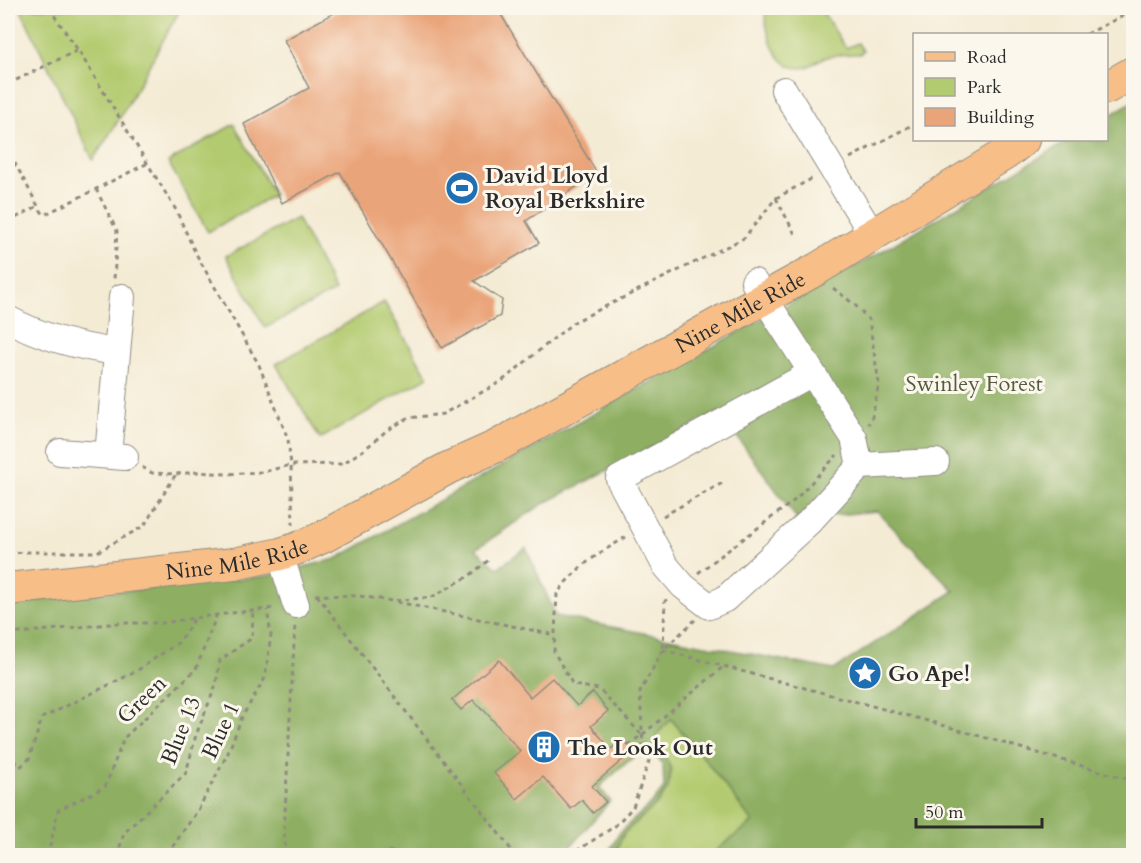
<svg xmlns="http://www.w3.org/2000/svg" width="1141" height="863" font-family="Cardo,serif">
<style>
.green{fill:#b3cb70;stroke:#6f7b4e;stroke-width:1.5}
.forest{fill:#8eaf62;stroke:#5c6d46;stroke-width:1.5;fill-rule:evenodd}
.building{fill:#eaa479}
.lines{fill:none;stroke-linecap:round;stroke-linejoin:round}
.minor-casing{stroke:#908b80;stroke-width:28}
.major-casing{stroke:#908b80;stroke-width:34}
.path{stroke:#908b80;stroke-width:3;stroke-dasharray:4.5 4.5;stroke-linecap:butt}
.minor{stroke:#fff;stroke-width:26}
.major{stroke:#f7be87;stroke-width:32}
.labels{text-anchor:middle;stroke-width:6;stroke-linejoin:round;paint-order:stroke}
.poi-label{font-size:22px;font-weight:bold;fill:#2b2b2b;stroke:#fbf7ec;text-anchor:start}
.street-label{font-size:22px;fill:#2b2b2b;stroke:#fbf7ec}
.park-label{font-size:22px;fill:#545b40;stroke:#fbf7ec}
</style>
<rect width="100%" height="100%" fill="#fbf7ec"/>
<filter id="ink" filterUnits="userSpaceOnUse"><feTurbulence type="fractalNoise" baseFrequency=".0167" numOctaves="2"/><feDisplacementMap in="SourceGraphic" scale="12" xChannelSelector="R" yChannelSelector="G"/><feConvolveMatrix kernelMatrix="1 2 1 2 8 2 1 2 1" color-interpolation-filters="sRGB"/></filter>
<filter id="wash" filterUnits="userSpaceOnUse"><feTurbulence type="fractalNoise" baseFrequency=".008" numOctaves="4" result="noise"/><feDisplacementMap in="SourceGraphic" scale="24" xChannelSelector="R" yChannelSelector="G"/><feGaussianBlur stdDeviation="1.35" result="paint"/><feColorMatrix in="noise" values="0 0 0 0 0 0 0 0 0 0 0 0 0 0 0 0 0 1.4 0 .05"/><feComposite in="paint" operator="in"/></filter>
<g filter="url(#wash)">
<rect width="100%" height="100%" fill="#f4ebd4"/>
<g class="green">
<path d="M20 8H181L120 118 93 160Z"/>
<path d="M765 8H820L846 48 858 43 863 51 860 54C847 54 831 54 819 60 815 62 811 66 807 67 775 75 765 30 765 8Z"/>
<path d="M234 124 274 195 208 232 168 162Z"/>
<path d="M297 218 335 291 265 328 226 256Z"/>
<path d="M384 302 428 377 320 439 276 364Z"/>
<path d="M671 719 703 757 753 822 710 855 614 856 624 833 656 805 668 788 671 769 661 749 657 734Z"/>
</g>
<path class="forest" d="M1133 101V855H710L753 822 703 757 671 719 657 734 661 749 671 769 668 788 656 805 624 833 614 855H607L620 832 653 802 664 788 663 765 647 745 599 787 610 801 570 847 574 855H8V603L266 576 336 559 879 253 1069 140H1106L1107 117ZM719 412 797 519 877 511 954 591 834 670 556 616 526 548 497 568 476 549 543 504Z"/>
<g id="blocks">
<g class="building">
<path d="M343 8H497L597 173 526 221 539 243 474 281 502 300 500 316 442 348 340 172 282 203 244 124 309 88 284 40Z"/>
<path d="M499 660 530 697 552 678 577 706 593 692 608 711 591 726 611 749 623 739 633 751 592 786 606 802 593 813 582 800 571 809 543 777 517 799 494 773 520 751 483 709 482 710 473 700 461 710 452 700Z"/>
</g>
</g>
</g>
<g filter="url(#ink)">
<use href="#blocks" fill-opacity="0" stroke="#908b80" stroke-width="1.5"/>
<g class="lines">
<g class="minor-casing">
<g id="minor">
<path d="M784 90 872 234"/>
<path d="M754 282 854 438 860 466 809 522 725 599 709 606 683 586 665 565 619 479 812 373"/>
<path d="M8 319C41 337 80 347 117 352"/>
<path d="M60 452 125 457"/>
<path d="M108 455 122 297"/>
<path d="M860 466 936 462"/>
<path d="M280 554 296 605"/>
</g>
</g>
<g class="major-casing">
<g id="major">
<path d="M1106 88 1134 72"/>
<path id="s1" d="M8 589 234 564 280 554 296 549 323 537 448 468 497 446 817 269 1005 154 1023 140"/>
</g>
</g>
<g class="path">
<path d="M49 8 78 50 176 210 195 252 259 365 288 439 291 465 293 525"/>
<path d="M1087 34 1134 10"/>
<path d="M8 84 78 50"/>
<path d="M850 158 914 124"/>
<path d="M8 159 12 158 38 206 44 215 148 163"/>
<path d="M96 189 117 231 114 279"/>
<path d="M776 198 796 236"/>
<path d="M8 222 38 206"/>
<path d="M833 288 855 305 869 320 879 384 871 421 868 424"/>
<path d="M142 467 152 473 176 474 198 472 226 474 263 472 291 465 342 464 365 449 386 431 408 418 443 414 502 381 574 322 744 238 776 198 813 178"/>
<path d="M663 516 726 481"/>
<path d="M626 537 600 553 582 566 566 582 557 594 554 652 573 685 599 689 642 735"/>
<path d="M8 554 23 552H97L144 526 176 474"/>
<path d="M698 573 795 500 837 455"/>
<path d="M315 595 359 596 392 601 432 597 469 576 490 559"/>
<path d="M317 595 516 856"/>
<path d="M397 602 555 635"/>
<path d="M8 634 120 623H163L207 616 275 608"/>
<path d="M663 648 665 601 668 599"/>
<path d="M663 650 928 721 1134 781"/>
<path d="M8 735 12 759 20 767 29 759 42 718 135 672 179 642 195 618"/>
<path d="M628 745 642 735 724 666"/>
<path d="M48 856 58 810 105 787 124 738 196 669 217 614"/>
<path d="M117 856 124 833 186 773 196 735 216 685 220 660 252 638 253 611"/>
<path d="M171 856 173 846 198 810 228 753 242 717 265 678 271 635 267 610"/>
<path d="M286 856 284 831 295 625"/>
<path d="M381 856 389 851 405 856"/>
<path d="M569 856 615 826 633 807 649 761 643 748 640 692 663 650 695 620"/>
</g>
<use href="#minor" class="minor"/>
<use href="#major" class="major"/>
</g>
</g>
<defs>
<g id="stadium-disc" transform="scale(1.725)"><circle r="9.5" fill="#1f6fb2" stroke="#fbf7ec"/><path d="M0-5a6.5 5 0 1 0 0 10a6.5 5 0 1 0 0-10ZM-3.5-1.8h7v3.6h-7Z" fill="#fff"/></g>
<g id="sight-disc" transform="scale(1.725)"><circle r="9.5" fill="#1f6fb2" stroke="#fbf7ec"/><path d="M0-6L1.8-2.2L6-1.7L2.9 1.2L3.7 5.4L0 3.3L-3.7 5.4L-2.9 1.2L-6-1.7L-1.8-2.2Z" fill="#fff"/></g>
<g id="building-disc" transform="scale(1.725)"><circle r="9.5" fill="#1f6fb2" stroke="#fbf7ec"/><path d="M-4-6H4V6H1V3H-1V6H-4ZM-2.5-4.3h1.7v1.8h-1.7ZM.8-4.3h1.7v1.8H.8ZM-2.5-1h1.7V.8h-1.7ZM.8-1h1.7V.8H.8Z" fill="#fff"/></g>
</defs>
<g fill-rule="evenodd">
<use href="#stadium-disc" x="462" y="188"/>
<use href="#sight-disc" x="865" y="673"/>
<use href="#building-disc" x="544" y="747"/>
</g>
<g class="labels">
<g class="poi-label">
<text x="485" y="183">David Lloyd<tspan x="485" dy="25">Royal Berkshire</tspan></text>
<text x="888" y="681">Go Ape!</text>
<text x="567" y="755">The Look Out</text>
</g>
<g class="street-label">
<text dy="8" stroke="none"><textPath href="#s1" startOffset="795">Nine Mile Ride</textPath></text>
<text dy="8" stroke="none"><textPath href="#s1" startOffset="231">Nine Mile Ride</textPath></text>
<text transform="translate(141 699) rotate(-44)" y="8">Green</text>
<text transform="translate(180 730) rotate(-68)" y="8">Blue 13</text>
<text transform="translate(220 730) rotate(-65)" y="8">Blue 1</text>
</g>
<g class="park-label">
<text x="974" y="391">Swinley Forest</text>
</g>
</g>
<rect width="1141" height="863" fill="none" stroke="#fbf7ec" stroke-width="30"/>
<rect x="913" y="33" width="195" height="108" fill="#fbf7ec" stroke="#a8a59f" stroke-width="1.5"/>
<rect x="925" y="52" width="30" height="9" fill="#f7be87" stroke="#a8a59f" stroke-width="1.5"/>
<text x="967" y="63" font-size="18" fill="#2b2b2b">Road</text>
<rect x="925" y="78" width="30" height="18" fill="#b3cb70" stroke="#a8a59f" stroke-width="1.5"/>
<text x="967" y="93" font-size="18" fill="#2b2b2b">Park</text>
<rect x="925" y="108" width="30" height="18" fill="#eaa479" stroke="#a8a59f" stroke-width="1.5"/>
<text x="967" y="123" font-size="18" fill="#2b2b2b">Building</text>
<path d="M916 818v9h126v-9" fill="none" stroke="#2b2b2b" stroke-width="3"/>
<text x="925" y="818" font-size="18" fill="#2b2b2b" stroke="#fbf7ec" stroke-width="4.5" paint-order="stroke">50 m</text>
</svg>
